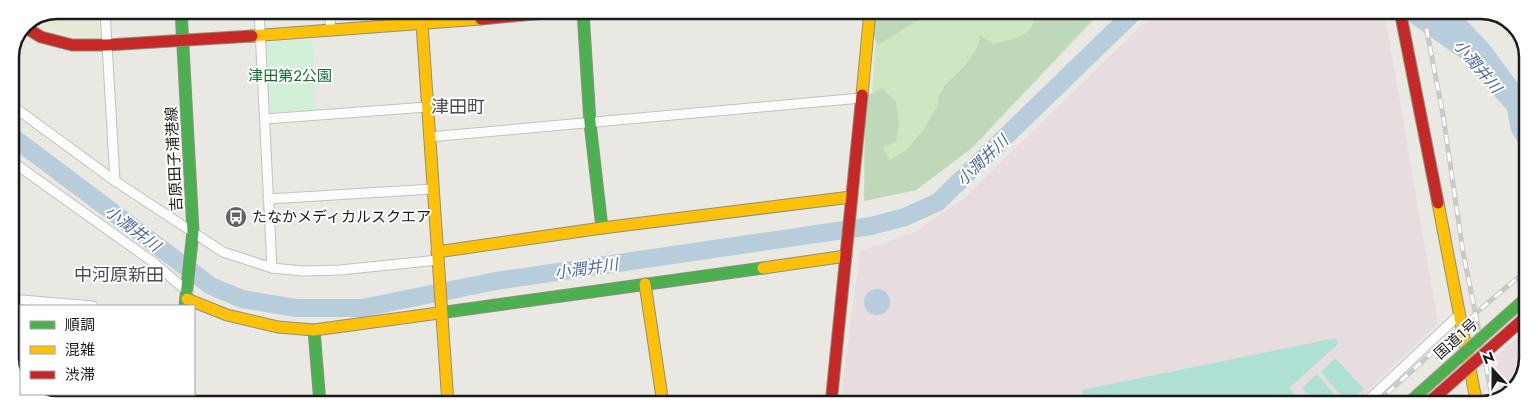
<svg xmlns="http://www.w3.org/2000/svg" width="1538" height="415" font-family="Jost,'Noto Sans JP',sans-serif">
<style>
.industrial{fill:#e7dce0}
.farmland{fill:#e5ead6}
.grass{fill:#cfe6c2}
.forest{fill:#bed8b9}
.park{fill:#d1f0d7}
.pitch{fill:#afe0d4}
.parking{fill:#d7d7d5}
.water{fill:#b7cddb}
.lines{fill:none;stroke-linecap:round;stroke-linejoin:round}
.river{stroke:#b7cddb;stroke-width:18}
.street-casing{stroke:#c1c1bf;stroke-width:11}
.fast-casing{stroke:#8c917d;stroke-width:13}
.slow-casing{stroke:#8c917d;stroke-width:13}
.jam-casing{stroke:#8c917d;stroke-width:13}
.street{stroke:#fcfcfb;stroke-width:9}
.fast{stroke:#4caf50;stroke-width:11}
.slow{stroke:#ffc107;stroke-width:11}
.jam{stroke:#c62828;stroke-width:11}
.rail-casing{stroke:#c9c9c8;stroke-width:5}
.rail{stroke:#fff;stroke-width:3;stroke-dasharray:9;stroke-linecap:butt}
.fast-bridge-casing{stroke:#bc9d9f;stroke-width:13;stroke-linecap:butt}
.jam-bridge-casing{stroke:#bc9d9f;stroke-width:13;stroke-linecap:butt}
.fast-bridge{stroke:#4caf50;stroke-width:11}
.jam-bridge{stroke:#c62828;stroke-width:11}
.labels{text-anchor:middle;stroke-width:4;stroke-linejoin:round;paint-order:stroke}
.park-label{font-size:15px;fill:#10712b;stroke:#fff}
.street-label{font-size:15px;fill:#1a1a1a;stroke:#fff}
.poi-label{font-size:15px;fill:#1a1a1a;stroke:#fff;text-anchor:start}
.water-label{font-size:16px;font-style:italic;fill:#4c67a5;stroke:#fff}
.quarter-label{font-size:18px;fill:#4d4d4d;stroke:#fff}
.rim{fill:none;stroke:#1a1a1a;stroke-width:2.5}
</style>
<rect width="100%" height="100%" fill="#e9e8e3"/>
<g class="industrial">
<path d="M1170 11H1357L1386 22 1438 323 1353 405 840 404 860 252 916 231 963 199 1141 26Z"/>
<path d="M1527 331 1526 370 1510 395 1503 398 1495 356Z"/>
</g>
<g class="farmland">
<path d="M57 10H101L102 33 96 37 61 33 33 20Z"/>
<path d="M10 309 21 310V366L12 368 10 364Z"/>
</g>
<path class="grass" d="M878 11H1103L971 149 916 190 864 201Z"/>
<g class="forest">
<path d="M876 11H952L930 13 878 45 873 34Z"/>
<path d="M1035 11H1100L973 147 916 190 864 201 865 97 882 88 896 102 899 123 896 142 882 147 890 160 907 150 924 129 938 105V98L944 86 964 67 979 45V35L994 44C1016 38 1035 38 1035 11Z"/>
</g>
<path class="park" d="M312 40 316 110 267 113 263 43Z"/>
<g class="pitch">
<path d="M1336 338 1338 344 1289 388 1303 405H1085L1082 390Z"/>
<path d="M1335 358 1364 389 1348 404 1321 372Z"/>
<path d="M1317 374 1343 405H1317L1302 388Z"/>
</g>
<path class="parking" d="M120 394H146L141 404H123Z"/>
<g class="water">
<path d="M1394 11H1449L1466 20 1488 43 1528 97 1527 158 1511 131 1507 110 1462 59Z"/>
<circle cx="877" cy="302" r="13"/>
</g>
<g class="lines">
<path class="river" d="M10 135 211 286 242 299 296 308H362L496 281 871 226 905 217 938 202 1135 11"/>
<g class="street-casing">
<g id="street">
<path d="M105 10 115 181"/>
<path d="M259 10 272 268"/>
<path d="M329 10 331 30"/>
<path d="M421 10 422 24"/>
<path d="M10 104 115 181 223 252 272 268 303 271 340 270 438 260"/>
<path d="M265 119 427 107"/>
<path d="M429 137 861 98"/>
<path d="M10 160 153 262 188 292"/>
<path d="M268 199 433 189"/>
<path d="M10 299 93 306"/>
<path d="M1363 405 1460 314"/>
</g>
</g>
<g class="fast-casing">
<g id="fast">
<path d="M181 10 193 231 185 306"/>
<path d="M583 11 590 123 602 228"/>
<path d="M439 313 763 268"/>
<path d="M314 330 320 404"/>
<path d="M156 404 161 394"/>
</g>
</g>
<g class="slow-casing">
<g id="slow">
<path d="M422 24 448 404"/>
<path d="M252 36 481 19"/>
<path d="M862 95 870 11"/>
<path d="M1438 203 1477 405"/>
<path d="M437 252 602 228 851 197"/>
<path d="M763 268 846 256"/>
<path d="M645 284 663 404"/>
<path d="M187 299 227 315 278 327 314 330 439 313"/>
</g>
</g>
<g class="jam-casing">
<g id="jam">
<path d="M1400 11 1438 203"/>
<path d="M481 19 566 11"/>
<path d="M23 26 41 37 72 45H107L252 36"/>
<path d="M831 404 862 95"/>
</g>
</g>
<use href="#street" class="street"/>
<use href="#fast" class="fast"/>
<use href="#slow" class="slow"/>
<use href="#jam" class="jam"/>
<g class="rail-casing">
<g id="rail">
<path d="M1423 11 1443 115 1463 252 1493 401"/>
<path d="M1374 405 1483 307 1527 270"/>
</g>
</g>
<use href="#rail" class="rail"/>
<g class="fast-bridge-casing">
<path id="fast-bridge" d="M1406 405 1527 297"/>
</g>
<g class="jam-bridge-casing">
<path id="jam-bridge" d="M1426 405 1527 316"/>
</g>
<use href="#fast-bridge" class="fast-bridge"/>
<use href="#jam-bridge" class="jam-bridge"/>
</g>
<defs>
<g id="bus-disc" transform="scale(1.125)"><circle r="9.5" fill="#626260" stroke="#fff"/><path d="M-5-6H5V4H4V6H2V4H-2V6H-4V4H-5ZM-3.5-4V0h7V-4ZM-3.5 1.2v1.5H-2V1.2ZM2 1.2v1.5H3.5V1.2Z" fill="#fff"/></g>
</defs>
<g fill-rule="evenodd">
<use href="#bus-disc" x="236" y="217"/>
</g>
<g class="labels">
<g class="park-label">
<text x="290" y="81">津田第２公園</text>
</g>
<g class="street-label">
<text transform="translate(174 159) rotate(-93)" y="5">吉原田子浦港線</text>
<text transform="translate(1456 339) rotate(-42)" y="5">国道1号</text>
</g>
<g class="poi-label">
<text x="252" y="222">たなかメディカルスクエア</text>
</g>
<g class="water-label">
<text transform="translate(1478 66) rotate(50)" y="6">小潤井川</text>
<text transform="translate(982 160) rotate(-44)" y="6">小潤井川</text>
<text transform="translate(133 228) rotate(37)" y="6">小潤井川</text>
<text transform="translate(586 268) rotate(-8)" y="6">小潤井川</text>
</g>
<g class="quarter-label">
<text x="458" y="113">津田町</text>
<text x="119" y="281">中河原新田</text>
</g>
</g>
<path d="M0 0H1538V415H0ZM57 19H1481A38 38 0 0 1 1519 57V358A38 38 0 0 1 1481 396H57A38 38 0 0 1 19 358V57A38 38 0 0 1 57 19Z" fill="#fff" fill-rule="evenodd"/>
<path class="rim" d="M57 19H1481A38 38 0 0 1 1519 57V358A38 38 0 0 1 1481 396H57A38 38 0 0 1 19 358V57A38 38 0 0 1 57 19Z"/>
<rect x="20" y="305" width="175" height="90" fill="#ffffff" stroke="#a3a3a3"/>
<rect x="30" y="321" width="25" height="8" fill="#4caf50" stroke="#a3a3a3"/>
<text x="65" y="330" font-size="15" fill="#1a1a1a">順調</text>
<rect x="30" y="346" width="25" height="8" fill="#ffc107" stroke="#a3a3a3"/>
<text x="65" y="355" font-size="15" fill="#1a1a1a">混雑</text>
<rect x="30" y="371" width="25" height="8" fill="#c62828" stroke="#a3a3a3"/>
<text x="65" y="380" font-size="15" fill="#1a1a1a">渋滞</text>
<g transform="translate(1493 370) rotate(339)" stroke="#ffffff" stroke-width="4" paint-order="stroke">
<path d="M0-4L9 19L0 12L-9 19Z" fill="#1a1a1a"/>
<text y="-8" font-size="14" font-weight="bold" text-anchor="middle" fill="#1a1a1a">N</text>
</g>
</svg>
